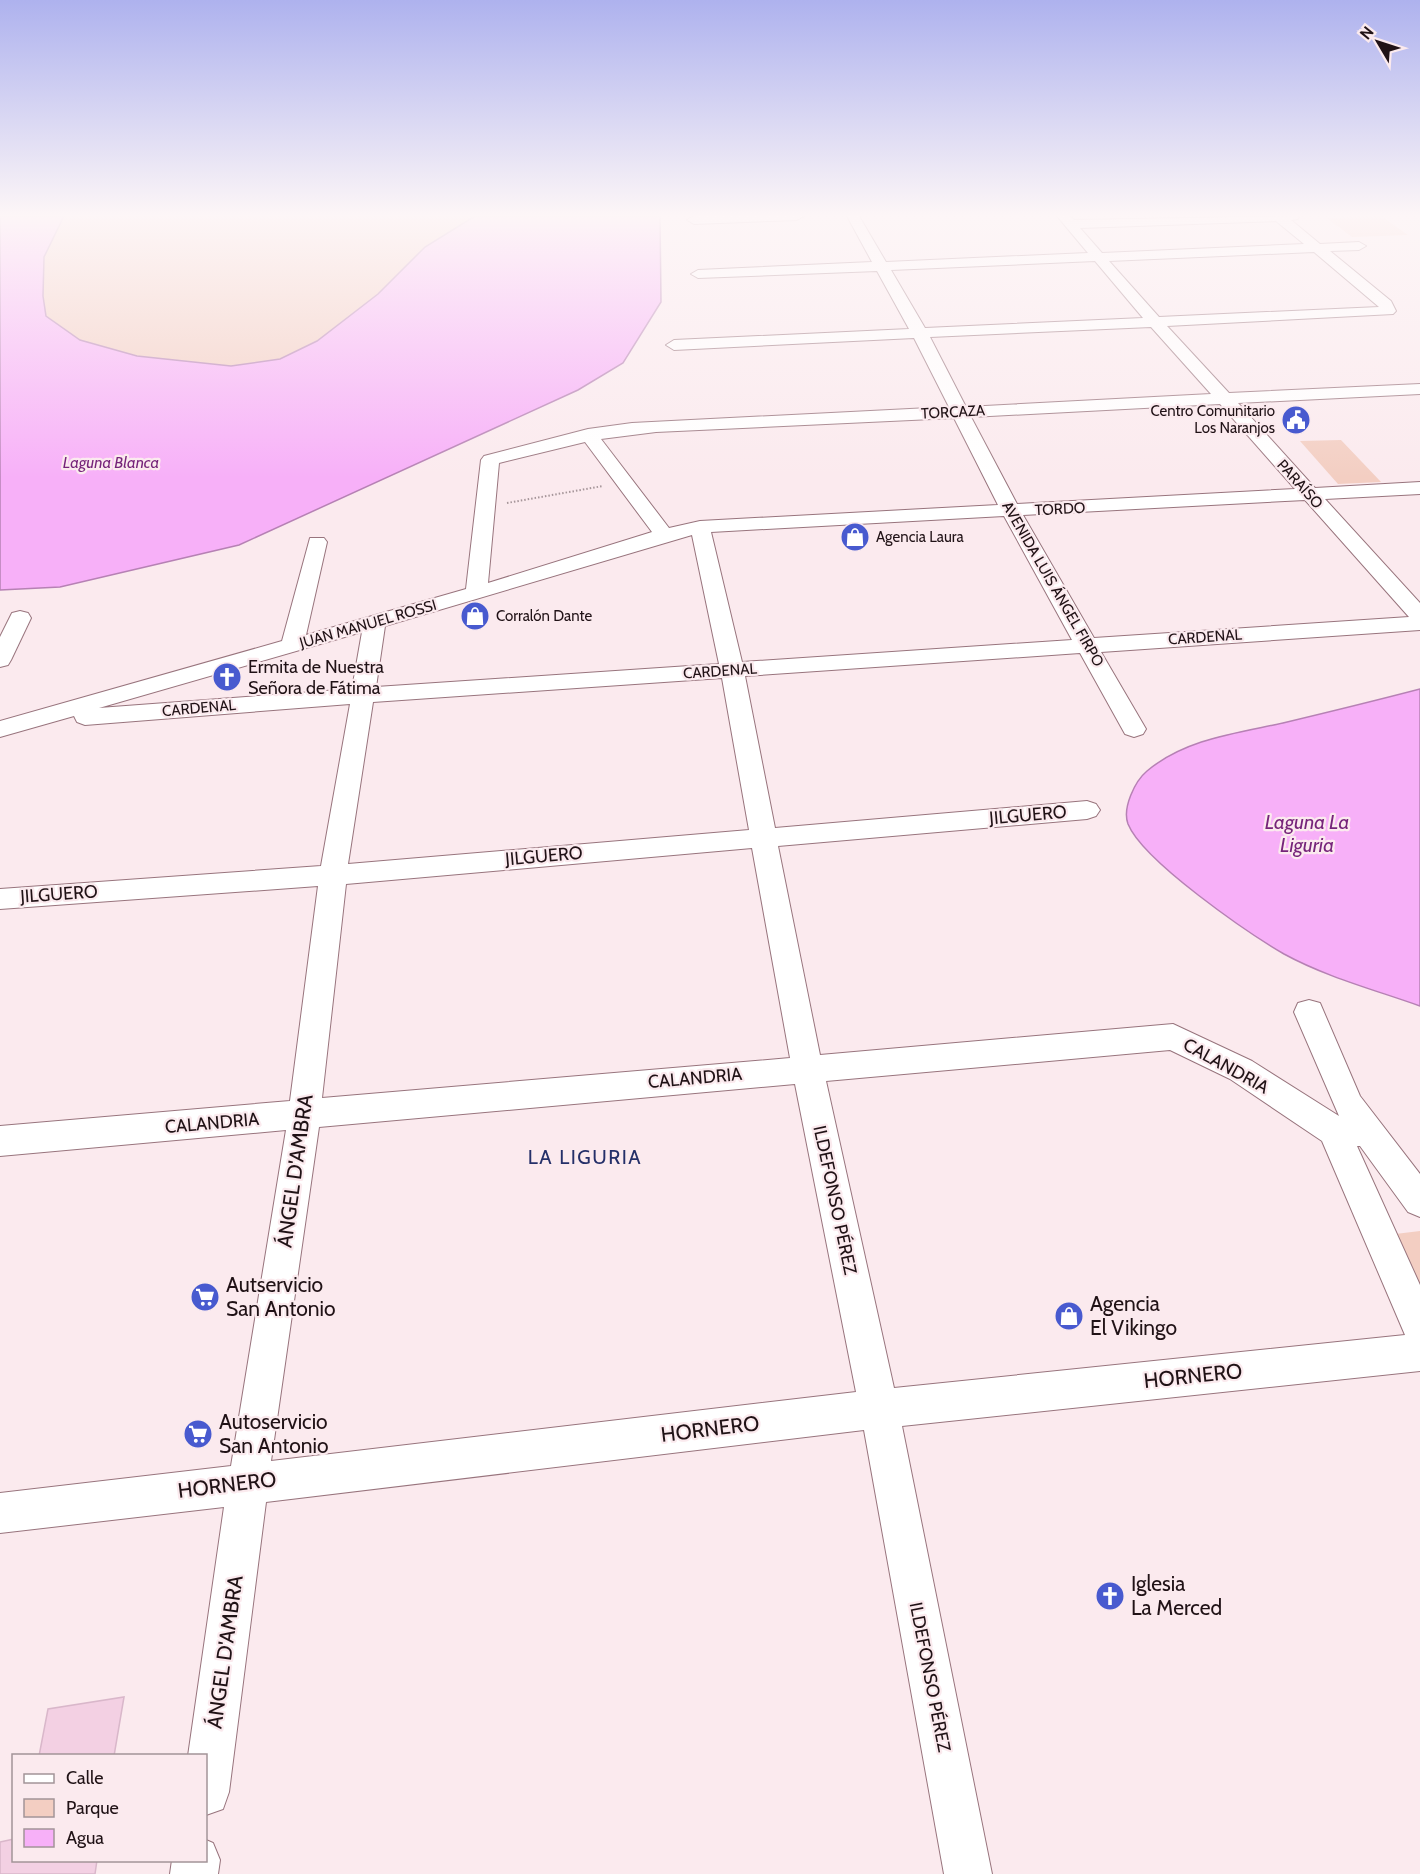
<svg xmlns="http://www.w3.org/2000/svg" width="1420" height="1874" font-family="Cabin,sans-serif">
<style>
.green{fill:#f3cec2}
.water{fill:#f7b0f8;stroke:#b681b4;stroke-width:1.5}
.building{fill:#f3d0e3;stroke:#d9b7ca;stroke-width:1.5}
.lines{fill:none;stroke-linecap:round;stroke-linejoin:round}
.minor-casing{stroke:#98747d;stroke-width:2}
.path{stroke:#a6969a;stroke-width:2;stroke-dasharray:1.5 2;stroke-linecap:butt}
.minor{fill:#fff;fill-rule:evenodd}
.labels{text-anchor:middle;stroke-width:4.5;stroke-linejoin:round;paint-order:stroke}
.far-poi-label{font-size:15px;fill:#201216;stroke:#fbeaee;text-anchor:start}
.far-street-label{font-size:15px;fill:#201216;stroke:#fbeaee}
.far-water-label{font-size:16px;font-style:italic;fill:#76247a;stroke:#fbeaee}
.poi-label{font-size:18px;fill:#201216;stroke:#fbeaee;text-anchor:start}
.street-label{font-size:18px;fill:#201216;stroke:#fbeaee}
.water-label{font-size:20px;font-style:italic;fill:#76247a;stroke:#fbeaee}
.neighbourhood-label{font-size:20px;letter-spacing:1.5px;fill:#253069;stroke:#fbeaee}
.near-street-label{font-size:21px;fill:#201216;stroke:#fbeaee}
.near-poi-label{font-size:21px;fill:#201216;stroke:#fbeaee;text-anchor:start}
</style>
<rect width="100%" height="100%" fill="#fbeaee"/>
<g class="green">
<path d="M64 216H475L425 247 378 294 317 341 280 359 231 366 137 356 80 340 46 316 43 296 44 257Z"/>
<path d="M1381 216 1408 235 1352 237 1327 218Z"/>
<path d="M1341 440 1381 482 1338 484 1300 441Z"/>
<path d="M1420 1231V1297L1387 1235Z"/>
</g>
<g class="water">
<path d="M0 216H64L44 257 43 296 46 316 80 340 137 356 231 366 280 359 317 341 378 294 425 247 475 216H660L661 302 623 363 578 390 239 545 60 587 0 590Z"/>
<path d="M1420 689V1006C1375 990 1326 977 1284 954 1248 933 1143 861 1128 824 1122 808 1135 781 1147 771 1185 739 1237 733 1283 723 1329 712 1374 701 1420 689Z"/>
</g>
<g class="building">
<path d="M124 1697 114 1756H39L48 1709Z"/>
<path d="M14 1839V1860H97L95 1874H0V1842Z"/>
</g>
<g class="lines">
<g class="minor-casing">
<g id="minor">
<path d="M708 216H804L797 220 694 224 687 220 694 216Z"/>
<path d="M847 216H859L886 262 1088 253 1057 216H1070L1074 220 1299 216 1298 219 1291 220 1320 244 1359 242 1366 246 1359 250 1330 251 1391 301 1396 311 1393 314 1167 326 1229 393 1420 384V394L1238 403 1315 488 1420 482V494L1325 499 1420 603V630L1101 652 1146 729 1143 734 1134 737 1125 734 1080 653 745 676 775 828 1087 801 1096 804 1100 810 1096 816 1087 819 778 846 820 1055 1173 1024 1252 1061 1339 1116 1294 1012 1298 1003 1309 1000 1320 1003 1360 1096 1420 1174V1217L1408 1212 1360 1146H1357L1420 1285V1371L902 1426 992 1874H944L864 1430 266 1502 229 1792 223 1809 206 1815V1756H188L224 1507 0 1533V1493L231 1466 286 1130 0 1156V1126L290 1101 318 886 0 909V889L321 866 350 704 85 725 77 722 74 716 0 737V721L282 641 310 538H324L327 542 306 635 466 589 481 460 484 456 588 429 632 423 949 407 914 338 674 350 666 345 674 340 909 329 877 271 698 278 691 274 698 270 872 262ZM1276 221 1304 244 1102 253 1080 228ZM1314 252 1379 307 1159 317 1109 261ZM1095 261 1143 318 925 328 891 270ZM1151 327 1211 394 966 407 930 337ZM1220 404 1295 489 1017 504 971 417ZM954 418 998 505 700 521 669 528 601 439 656 432ZM585 442 652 532 488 583 499 463ZM1305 500 1409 617 1094 638 1023 515ZM1004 516 1072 640 742 662 711 532ZM692 535 719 664 376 687 385 626ZM362 632 352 689 99 708ZM722 678 749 830 348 864 373 702ZM752 848 790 1058 322 1098 346 884ZM1170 1050 1230 1079 1322 1141 1405 1335 894 1388 826 1081ZM795 1084 856 1392 271 1461 319 1127Z"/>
<path d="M20 611 28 613 31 618 11 660 8 665 0 667V637L12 613Z"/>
<path d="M206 1840 213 1843 220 1860 218 1874H170L172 1860H206Z"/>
</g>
</g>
<path class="path" d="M507 503 603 486"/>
<use href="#minor" class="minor"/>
</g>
<linearGradient id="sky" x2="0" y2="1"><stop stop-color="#aeb2ee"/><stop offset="0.45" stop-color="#fdf6f7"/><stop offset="1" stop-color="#fdf6f7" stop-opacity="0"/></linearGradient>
<rect width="1420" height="478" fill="url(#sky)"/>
<defs>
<g id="civic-disc" transform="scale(1.5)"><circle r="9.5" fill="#485acf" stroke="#fbeaee"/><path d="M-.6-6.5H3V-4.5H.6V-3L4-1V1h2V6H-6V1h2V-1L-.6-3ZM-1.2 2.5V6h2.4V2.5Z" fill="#fff"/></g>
<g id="shop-disc" transform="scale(1.5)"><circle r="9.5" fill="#485acf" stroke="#fbeaee"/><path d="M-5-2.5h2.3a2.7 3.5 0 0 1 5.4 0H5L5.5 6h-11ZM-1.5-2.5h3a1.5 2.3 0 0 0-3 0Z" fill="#fff"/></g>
<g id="church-disc" transform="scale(1.5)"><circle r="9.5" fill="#485acf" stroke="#fbeaee"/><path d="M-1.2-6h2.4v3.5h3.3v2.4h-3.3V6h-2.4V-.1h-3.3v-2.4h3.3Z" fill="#fff"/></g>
<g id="supermarket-disc" transform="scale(1.5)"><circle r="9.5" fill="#485acf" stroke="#fbeaee"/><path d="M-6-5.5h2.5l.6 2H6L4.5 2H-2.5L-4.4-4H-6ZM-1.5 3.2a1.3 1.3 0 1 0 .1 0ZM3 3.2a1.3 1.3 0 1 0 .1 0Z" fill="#fff"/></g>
</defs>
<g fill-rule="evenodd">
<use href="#civic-disc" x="1296" y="420"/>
<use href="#shop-disc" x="855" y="537"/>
<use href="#shop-disc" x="475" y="616"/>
<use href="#church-disc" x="227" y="677"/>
<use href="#supermarket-disc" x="205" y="1297"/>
<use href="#shop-disc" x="1069" y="1316"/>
<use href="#supermarket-disc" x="198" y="1434"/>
<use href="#church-disc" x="1110" y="1596"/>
</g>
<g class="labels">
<g class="far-poi-label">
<text x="1275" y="416" text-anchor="end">Centro Comunitario<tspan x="1275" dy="17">Los Naranjos</tspan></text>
<text x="876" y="542">Agencia Laura</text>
<text x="496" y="621">Corralón Dante</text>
</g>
<g class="far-street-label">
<text transform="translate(953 412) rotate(-3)" y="5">TORCAZA</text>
<text transform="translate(1300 484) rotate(48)" y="5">PARAÍSO</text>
<text transform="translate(1060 509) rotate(-3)" y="5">TORDO</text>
<text transform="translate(1053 584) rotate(60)" y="5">AVENIDA LUIS ÁNGEL FIRPO</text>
<text transform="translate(368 624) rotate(-16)" y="5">JUAN MANUEL ROSSI</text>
<text transform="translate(1205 637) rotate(-4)" y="5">CARDENAL</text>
<text transform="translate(720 671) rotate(-4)" y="5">CARDENAL</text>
<text transform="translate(199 708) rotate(-5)" y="5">CARDENAL</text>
</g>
<g class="far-water-label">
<text x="111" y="468">Laguna Blanca</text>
</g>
<g class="poi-label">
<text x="248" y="673">Ermita de Nuestra<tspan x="248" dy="21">Señora de Fátima</tspan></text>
</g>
<g class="street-label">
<text transform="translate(1028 815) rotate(-5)" y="6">JILGUERO</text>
<text transform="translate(544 856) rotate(-5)" y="6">JILGUERO</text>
<text transform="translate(59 894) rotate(-4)" y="6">JILGUERO</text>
<text transform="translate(1226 1066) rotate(29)" y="6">CALANDRIA</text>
<text transform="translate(695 1078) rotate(-5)" y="6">CALANDRIA</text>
<text transform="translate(212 1123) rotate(-5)" y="6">CALANDRIA</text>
<text transform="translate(835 1200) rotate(78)" y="6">ILDEFONSO PÉREZ</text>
<text transform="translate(930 1677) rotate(79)" y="6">ILDEFONSO PÉREZ</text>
</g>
<g class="water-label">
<text x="1307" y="829">Laguna La<tspan x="1307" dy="23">Liguria</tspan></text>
</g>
<g class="neighbourhood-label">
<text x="585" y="1164">LA LIGURIA</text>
</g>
<g class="near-street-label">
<text transform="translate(295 1171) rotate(-82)" y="7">ÁNGEL D'AMBRA</text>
<text transform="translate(1193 1376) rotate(-6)" y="7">HORNERO</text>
<text transform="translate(710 1429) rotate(-7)" y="7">HORNERO</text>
<text transform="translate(227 1485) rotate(-7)" y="7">HORNERO</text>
<text transform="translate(225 1652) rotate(-82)" y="7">ÁNGEL D'AMBRA</text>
</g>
<g class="near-poi-label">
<text x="226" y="1292">Autservicio<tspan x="226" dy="24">San Antonio</tspan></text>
<text x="1090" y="1311">Agencia<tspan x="1090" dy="24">El Vikingo</tspan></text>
<text x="219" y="1429">Autoservicio<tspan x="219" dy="24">San Antonio</tspan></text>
<text x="1131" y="1591">Iglesia<tspan x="1131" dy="24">La Merced</tspan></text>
</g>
</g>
<rect x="12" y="1754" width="195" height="108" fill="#fbeaee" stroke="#a39498" stroke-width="1.5"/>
<rect x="24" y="1774" width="30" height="9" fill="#ffffff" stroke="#a39498" stroke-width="1.5"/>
<text x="66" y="1784" font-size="18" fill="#201216">Calle</text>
<rect x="24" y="1799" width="30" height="18" fill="#f3cec2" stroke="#a39498" stroke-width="1.5"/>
<text x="66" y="1814" font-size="18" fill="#201216">Parque</text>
<rect x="24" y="1829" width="30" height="18" fill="#f7b0f8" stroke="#a39498" stroke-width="1.5"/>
<text x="66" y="1844" font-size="18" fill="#201216">Agua</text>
<g transform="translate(1378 42) rotate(309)" stroke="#fbeaee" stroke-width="4.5" paint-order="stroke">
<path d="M0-4.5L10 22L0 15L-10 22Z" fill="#201216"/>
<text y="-9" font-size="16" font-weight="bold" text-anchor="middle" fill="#201216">N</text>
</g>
</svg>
